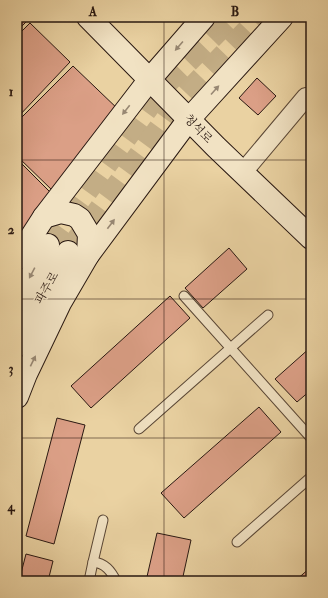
<svg xmlns="http://www.w3.org/2000/svg" width="328" height="598" font-family="'IM FELL Double Pica','Noto Serif KR',serif">
  <style>
    .building { fill: #db9f86; stroke: #291811 }
    .lines { fill: none; stroke-linecap: round; stroke-linejoin: round }
    .secondary-tunnel { stroke: #c3ad85; stroke-width: 22; stroke-dasharray: 22 11; stroke-linecap: butt }
    .lane-casing { stroke: #594635; stroke-width: 11 }
    .street-casing { stroke: #594635; stroke-width: 20 }
    .secondary-casing { stroke: #291811; stroke-width: 24 }
    .lane { stroke: #f1e2c3; stroke-width: 9 }
    .street { stroke: #f1e2c3; stroke-width: 18 }
    .secondary { stroke: #f1e2c3; stroke-width: 22 }
    .oneway { fill: #978773 }
    .grid { fill: none; stroke: #291811; stroke-width: 1; stroke-opacity: 0.55 }
    .labels { text-anchor: middle; dominant-baseline: central; stroke-width: 3; stroke-linejoin: round; paint-order: stroke }
    .street-label { font-size: 12px; fill: #291811; stroke: #f1e2c3 }
    .neatline { fill: none; stroke: #291811; stroke-width: 1.5 }
    .grid-label { font-size: 13px; text-anchor: middle; font-weight: bold; fill: #291811 }
  </style>
  <rect width="100%" height="100%" fill="#ead2a2"/>
  <filter id="stains"><feTurbulence type="fractalNoise" baseFrequency=".005" numOctaves="4"/><feColorMatrix values="0 0 0 0 .2 0 0 0 0 .09 0 0 0 0 .02 0 0 0 .5 -.17"/></filter>
  <radialGradient id="worn" r=".72"><stop offset=".6" stop-color="#630" stop-opacity="0"/><stop offset="1" stop-color="#630" stop-opacity=".3"/></radialGradient>
  <g class="building">
    <path d="M17,17h8l3,3 -11,11z"/>
    <path d="M30,23l40,39 -53,56v-82z"/>
    <path d="M73,66l48,46 -67,80 -37,-36v-34z"/>
    <path d="M257,78l19,18 -18,19 -19,-17z"/>
    <path d="M17,159l38,38 -38,45z"/>
    <path d="M229,248l18,21 -44,39 -18,-20z"/>
    <path d="M170,296l20,22 -99,90 -20,-22z"/>
    <path d="M311,347v43l-14,12 -22,-23z"/>
    <path d="M259,407l22,25 -97,86 -23,-25z"/>
    <path d="M57,418l28,7 -31,119 -28,-8z"/>
    <path d="M157,533l34,7 -9,41h-36z"/>
    <path d="M26,554l27,7 -5,20h-29z"/>
    <path d="M311,567v14h-16z"/>
  </g>
  <g class="lines">
    <g class="secondary-tunnel">
      <path d="M48,245l115,-158 69,-70"/>
      <path d="M68,252l112,-152 80,-83"/>
    </g>
    <g class="lane-casing">
      <g id="lane">
        <path d="M184,296l127,142"/>
        <path d="M139,429l129,-114"/>
        <path d="M237,542l74,-65"/>
        <path d="M93,562l10,-42"/>
        <path d="M89,581l4,-19c12,1 18,9 23,19"/>
      </g>
    </g>
    <g class="street-casing">
      <path id="street" d="M243,172l63,-75"/>
    </g>
    <g class="secondary-casing">
      <g id="secondary">
        <path d="M88,17l128,130 95,91"/>
        <path d="M44,217l17,-5 13,3 6,4 9,15 -1,21"/>
        <path d="M17,259l27,-42 106,-138 54,-62"/>
        <path d="M17,301l31,-56"/>
        <path d="M17,346l17,-35 34,-59"/>
        <path d="M17,397l9,-23 34,-71 28,-48 101,-136 93,-102"/>
      </g>
    </g>
    <use href="#lane" class="lane"/>
    <use href="#street" class="street"/>
    <use href="#secondary" class="secondary"/>
  </g>
  <defs><path id="oneway-solid" d="M-6-.8H1V-3.2L6.5 0L1 3.2V.8H-6Z"/></defs>
  <g class="oneway">
    <use href="#oneway-solid" transform="translate(179 46) rotate(131)"/>
    <use href="#oneway-solid" transform="translate(215 90) rotate(-48)"/>
    <use href="#oneway-solid" transform="translate(126 110) rotate(128)"/>
    <use href="#oneway-solid" transform="translate(111 224) rotate(-53)"/>
    <use href="#oneway-solid" transform="translate(32 273) rotate(118)"/>
    <use href="#oneway-solid" transform="translate(33 361) rotate(-64)"/>
  </g>
  <path class="grid" d="M164,17v564M17,160h294M17,299h294M17,438h294"/>
  <g class="labels">
    <g class="street-label">
      <text transform="translate(198 129) rotate(46)">청석로</text>
      <text transform="translate(47 288) rotate(-60)">파주로</text>
    </g>
  </g>
  <rect width="328" height="598" fill="none" stroke="#ead2a2" stroke-width="44"/>
  <rect x="22" y="22" width="284" height="554" class="neatline"/>
  <g class="grid-label">
    <text x="93" y="16">A</text>
    <text x="235" y="16">B</text>
    <text x="11" y="96">1</text>
    <text x="11" y="234">2</text>
    <text x="11" y="373">3</text>
    <text x="11" y="511">4</text>
  </g>
  <rect width="100%" height="100%" filter="url(#stains)"/>
  <rect width="100%" height="100%" fill="url(#worn)"/>
</svg>
